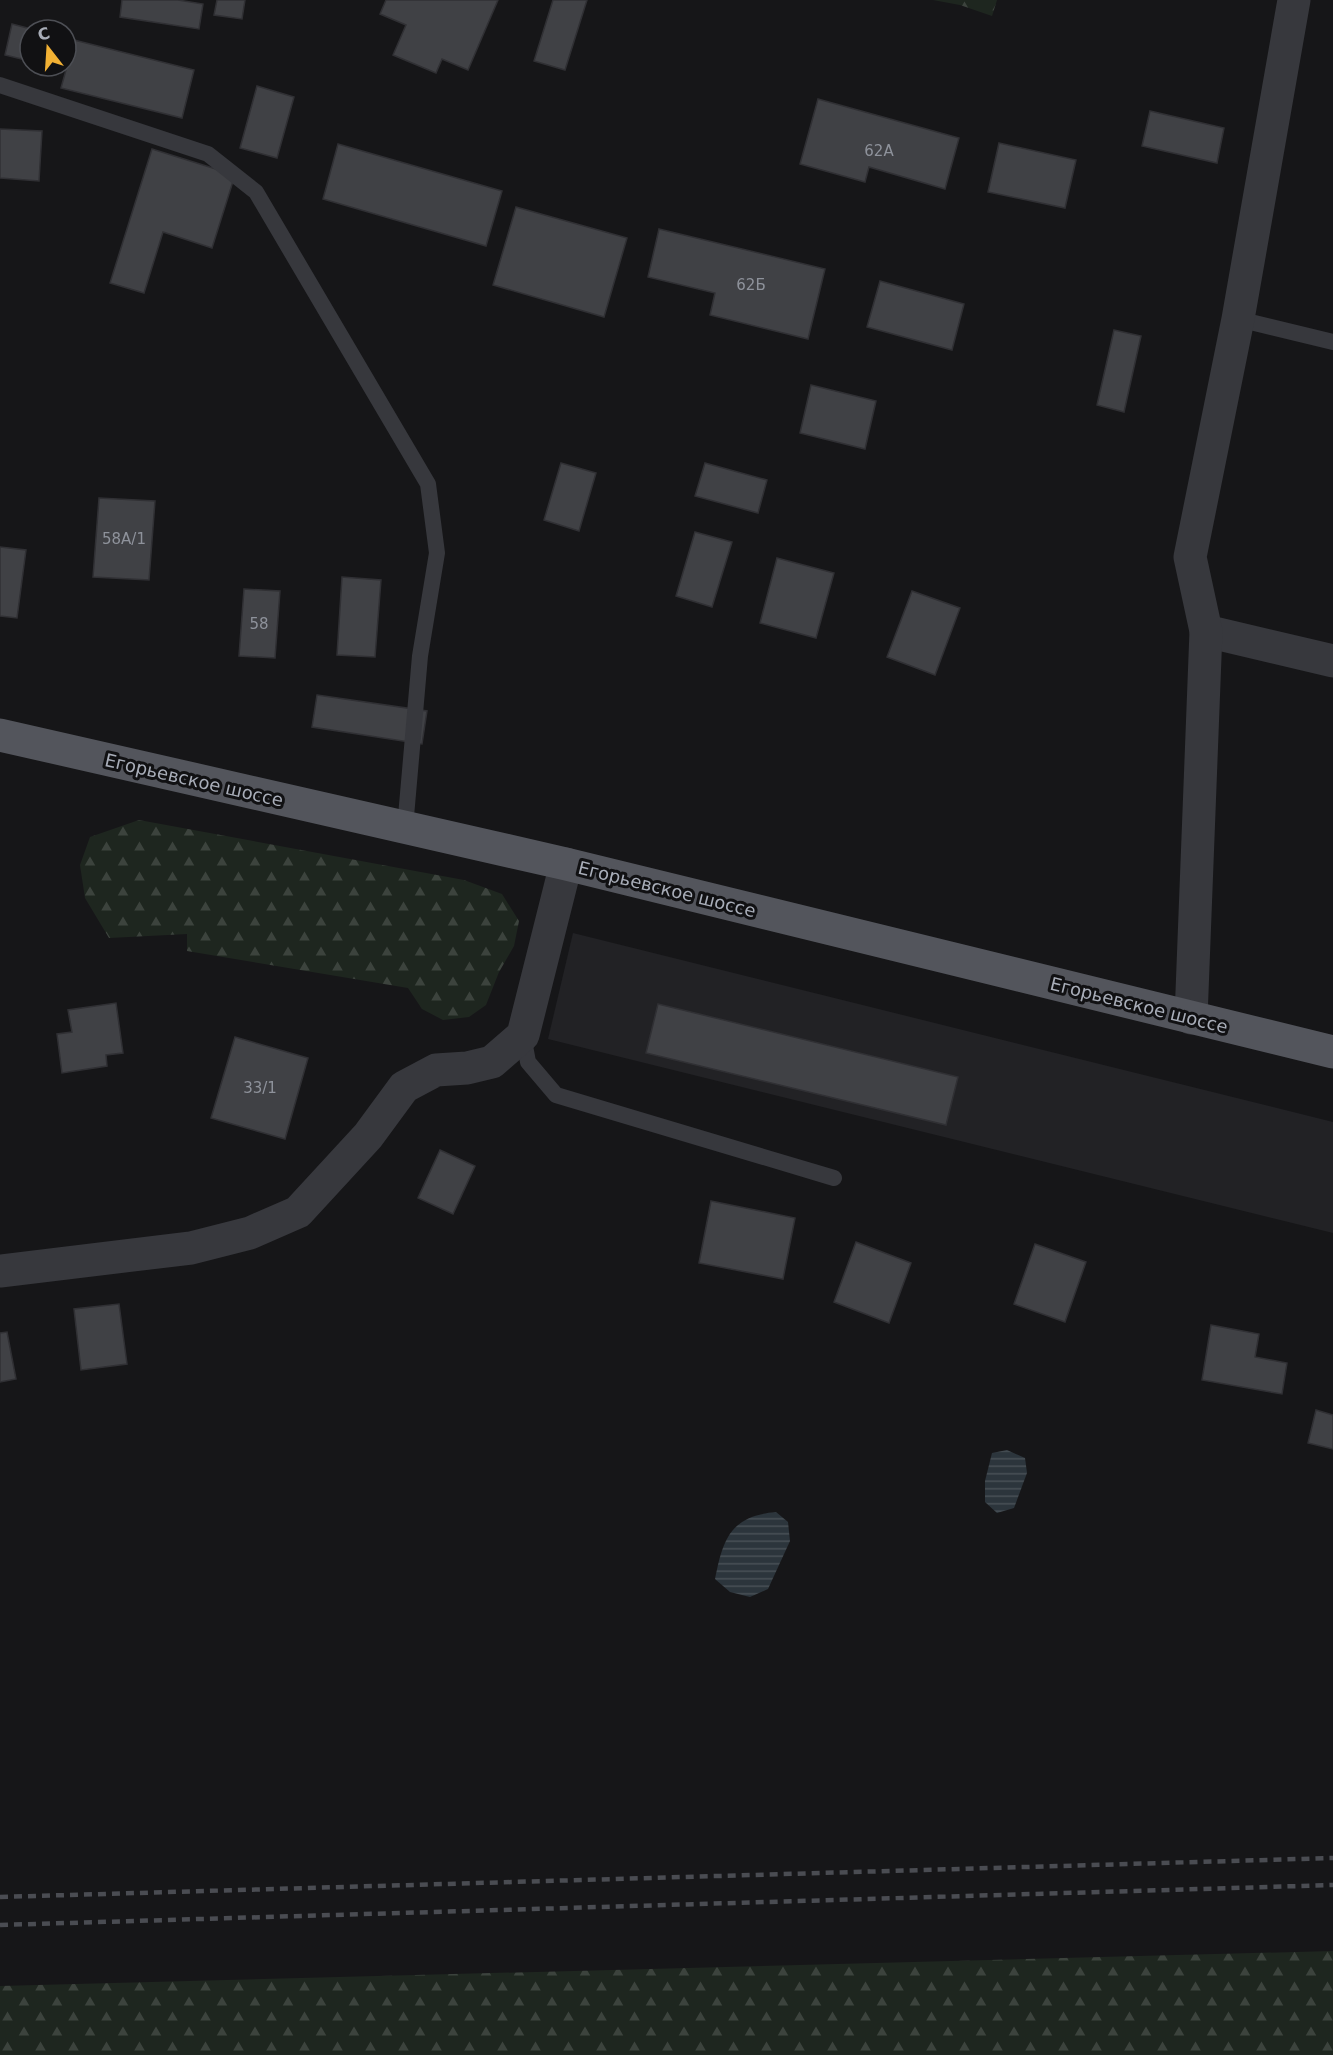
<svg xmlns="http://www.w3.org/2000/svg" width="1333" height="2055" font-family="'DejaVu Sans',sans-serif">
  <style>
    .built { fill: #222225 }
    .forest { fill: url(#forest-firs) }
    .water { fill: url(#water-rules) }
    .building { fill: #404145; stroke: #303034; stroke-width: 1.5 }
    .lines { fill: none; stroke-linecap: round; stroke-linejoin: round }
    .lane { stroke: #37383d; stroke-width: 16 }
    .street { stroke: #37383d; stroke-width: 33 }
    .primary { stroke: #53555c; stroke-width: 33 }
    .rail { stroke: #4a4c52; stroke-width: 4.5; stroke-dasharray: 8 6; stroke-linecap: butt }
    .labels { text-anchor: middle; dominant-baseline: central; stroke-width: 6; stroke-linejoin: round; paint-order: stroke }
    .number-label { font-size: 15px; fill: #8e929b }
    .street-label { font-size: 18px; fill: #a8adb8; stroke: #111113 }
  </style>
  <defs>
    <pattern id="forest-firs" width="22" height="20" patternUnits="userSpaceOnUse" patternTransform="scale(1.5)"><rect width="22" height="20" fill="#1e261f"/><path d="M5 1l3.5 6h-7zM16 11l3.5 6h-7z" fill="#3c433d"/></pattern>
    <pattern id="water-rules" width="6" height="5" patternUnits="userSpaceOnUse" patternTransform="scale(1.5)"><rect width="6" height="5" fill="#2c353c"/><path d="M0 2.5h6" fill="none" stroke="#485056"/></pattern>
  </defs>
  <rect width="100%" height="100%" fill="#161618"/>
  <path class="built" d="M573,933l760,189v111l-785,-194z"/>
  <g class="forest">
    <path d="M933,0h64l-5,16 -32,-11z"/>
    <path d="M139,820l325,60 38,14 17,27 -5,25 -15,26 -13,33 -17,12 -26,3 -21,-11 -14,-21 -221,-37v-17l-78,4 -24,-40 -5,-33 10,-28z"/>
    <path d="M1333,1951v104h-1333v-69z"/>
  </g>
  <g class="water">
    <path d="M1007,1450l18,8 2,15 -13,35 -17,5 -12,-11v-21l7,-28z"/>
    <path d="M776,1512l12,10 2,19 -22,48 -18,8 -20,-5 -15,-13c8,-41 16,-63 61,-67z"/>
  </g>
  <g class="building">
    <path d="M122,0h56l25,4 -4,25 -79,-12z"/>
    <path d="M217,0h28l-3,19 -28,-4z"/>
    <path d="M386,0h112l-30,70 -26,-11 -6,14 -43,-18 13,-30 -26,-11z"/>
    <path d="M553,0h34l-22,70 -31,-9z"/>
    <path d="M12,24l23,6h-5v31l-25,-6z"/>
    <path d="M66,38l128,32 -12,48 -121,-30 5,-18 -17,-4h17z"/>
    <path d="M257,86l37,11 -17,61 -37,-10z"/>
    <path d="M818,99l141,39 -14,51 -76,-22 -4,15 -65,-18z"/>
    <path d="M1150,111l74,17 -7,35 -75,-17z"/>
    <path d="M0,129l42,2 -3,50 -39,-3z"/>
    <path d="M999,143l77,17 -11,48 -77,-16z"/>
    <path d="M338,144l164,47 -16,55 -163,-47z"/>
    <path d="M152,149l83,26 -23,73 -49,-16 -19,61 -34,-10z"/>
    <path d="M516,207l111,31 -23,79 -111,-32z"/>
    <path d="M659,229l166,40 -17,70 -98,-24 5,-22 -67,-16z"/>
    <path d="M880,281l84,23 -12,46 -85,-23z"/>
    <path d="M1114,330l27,6 -17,76 -27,-7z"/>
    <path d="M811,385l65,16 -11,48 -65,-16z"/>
    <path d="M561,463l35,10 -17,58 -35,-11z"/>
    <path d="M705,463l62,17 -9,33 -63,-17z"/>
    <path d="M99,498l56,3 -6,79 -56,-3z"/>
    <path d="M695,532l37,10 -20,65 -36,-11z"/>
    <path d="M0,547l26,3 -9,68 -17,-2z"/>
    <path d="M777,558l57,15 -18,65 -56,-15z"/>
    <path d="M342,577l39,3 -6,77 -38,-2z"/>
    <path d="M244,589l36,2 -5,67 -36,-2z"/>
    <path d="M912,591l48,17 -25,67 -48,-18z"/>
    <path d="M317,695l110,16 -5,33 -110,-17z"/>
    <path d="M116,1003l7,50 -17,2 1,11 -45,7 -5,-39 15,-2 -4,-22z"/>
    <path d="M658,1004l300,73 -12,48 -300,-72z"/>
    <path d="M235,1037l73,21 -23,81 -74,-21z"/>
    <path d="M440,1150l35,16 -22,48 -35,-16z"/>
    <path d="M711,1201l84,17 -12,61 -84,-16z"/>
    <path d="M856,1242l55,21 -22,60 -55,-21z"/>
    <path d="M1035,1244l51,18 -21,60 -51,-18z"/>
    <path d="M119,1304l8,60 -46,6 -7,-61z"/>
    <path d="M1211,1325l48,9 -4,23 32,6 -5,31 -80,-14z"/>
    <path d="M7,1332l9,47 -16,3v-49z"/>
    <path d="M1316,1410l17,5v34l-25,-6z"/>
  </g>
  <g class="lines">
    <g class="lane">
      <path d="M0,85l208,69 48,38 172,292 9,69 -17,103 -15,172"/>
      <path d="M1238,319l95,23"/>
      <path d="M523,1035l5,27 28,33 278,83"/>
    </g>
    <g class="street">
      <path d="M1206,631l127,30"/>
      <path d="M1191,1018l15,-387 -16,-74 48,-238 56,-319"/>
      <path d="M0,1271l191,-23 59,-15 48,-21 70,-76 36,-49 32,-17 31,-2 25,-6 31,-27 43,-171"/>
    </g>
    <path class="primary" d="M0,735l566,129 767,188"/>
    <g class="rail">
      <path d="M0,1897l1333,-39"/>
      <path d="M0,1925l1333,-40"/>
    </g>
  </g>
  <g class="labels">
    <g class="number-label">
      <text x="879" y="151">62А</text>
      <text x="751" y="285">62Б</text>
      <text x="124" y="539">58А/1</text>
      <text x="259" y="624">58</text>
      <text x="260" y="1088">33/1</text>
    </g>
    <g class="street-label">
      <text transform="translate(194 780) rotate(13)">Егорьевское шоссе</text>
      <text transform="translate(667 889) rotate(14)">Егорьевское шоссе</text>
      <text transform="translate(1139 1005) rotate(14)">Егорьевское шоссе</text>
    </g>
  </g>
  <g transform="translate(48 48) rotate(343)"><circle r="28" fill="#111113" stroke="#4d4f55" stroke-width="1.5"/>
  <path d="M0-4.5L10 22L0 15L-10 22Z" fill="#f2b134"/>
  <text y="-9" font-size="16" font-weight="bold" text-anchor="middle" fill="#a8adb8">С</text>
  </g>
</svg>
